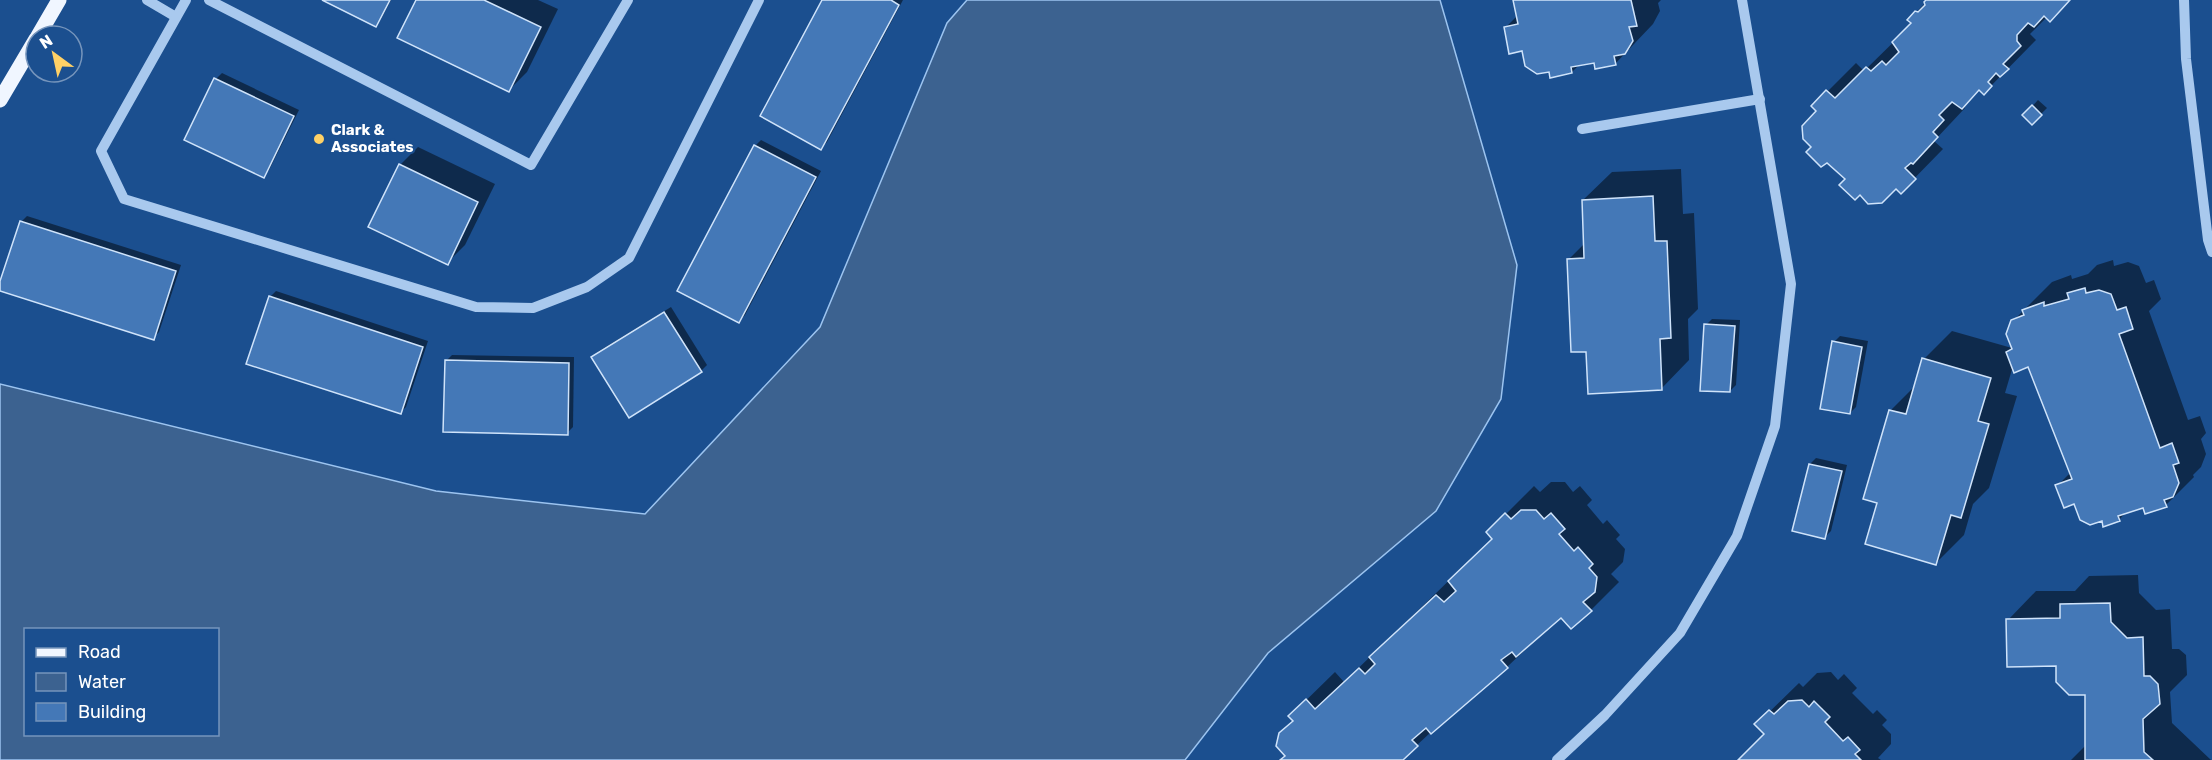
<svg xmlns="http://www.w3.org/2000/svg" width="2212" height="760" font-family="Rubik,sans-serif">
  <style>
    .water { fill: #3c6290; stroke: #9cc4f0; stroke-width: 1.5; fill-rule: evenodd }
    .shadow { fill: #0007 }
    .building { fill: #4478b7; stroke: #cfe3fa; stroke-width: 1.5 }
    .lines { fill: none; stroke-linecap: round; stroke-linejoin: round }
    .minor { stroke: #a9c9ee; stroke-width: 10 }
    .major { stroke: #f0f6ff; stroke-width: 15 }
    .poi-dot { fill: #ffd166; stroke: #1b4f8f; stroke-width: 2 }
    .labels { text-anchor: middle; dominant-baseline: central; stroke-width: 4.5; stroke-linejoin: round; paint-order: stroke }
    .poi-label { font-size: 15px; font-weight: bold; fill: #fff; stroke: #1b4f8f; text-anchor: start }
  </style>
  <rect width="100%" height="100%" fill="#1b4f8f"/>
  <path class="water" d="M967,0h473l77,265 -16,134 -65,112 -168,142 -83,107h-1185v-376l436,107 209,23 175,-187 127,-304zM26,630h192v104h-192z"/>
  <g class="shadow">
    <path d="M325,0h66l-10,19 -6,6z"/>
    <path d="M417,0h121l20,9 -31,63 -18,18z"/>
    <path d="M824,0h79l-76,142 -6,6z"/>
    <path d="M1515,0h146l-3,3 2,8 -7,13 -38,40 -20,-3 -15,3 -8,8 -22,-2 -27,-20 -18,-22 13,-13z"/>
    <path d="M1928,0h142l-23,17 -17,17 6,6 -52,53 -4,-5 -17,18 2,2 -31,33 9,8 -42,43 -5,-5 -49,-8 -34,-32 5,-36 -5,-5 43,-43 8,8 49,-48 -4,-3z"/>
    <path d="M222,73l77,37 -30,60 -6,6 -77,-36 30,-61z"/>
    <path d="M2038,100l9,8 -15,15 -8,-8z"/>
    <path d="M761,140l60,31 -76,144 -6,6 16,-175z"/>
    <path d="M418,147l77,37 -30,61 -18,18 -47,-98z"/>
    <path d="M1681,169l2,45 11,-1 4,96 -10,10 1,41 -28,29 -73,-39 -19,-91 16,-16 -2,-43 29,-28z"/>
    <path d="M27,216l154,49 -22,67 -6,6 -153,-48 21,-68z"/>
    <path d="M2113,260l1,6 14,-4 11,4 7,17 8,-3 7,19 -12,12 39,109 12,-4 6,17 -5,6 5,15 -5,13 -8,8 1,2 -28,28 -22,1 -17,5 -8,9 -16,-1 -28,-17 -18,-16 14,-14 -43,-107 -15,1 -8,27 12,3 -28,92 -16,16 -9,31 -28,28 -57,-61 12,-92 25,-25 8,-26 28,-28 60,17 1,-27 39,-39 19,-7 1,4 16,-5 9,-9z"/>
    <path d="M276,291l152,50 -22,66 -6,6 -130,-116z"/>
    <path d="M671,307l36,58 -6,6 -71,44 -37,-58 6,-6z"/>
    <path d="M1712,319l28,1 -4,65 -6,6 -24,-66z"/>
    <path d="M1840,336l28,5 -12,66 -6,6 -16,-71z"/>
    <path d="M452,355l122,2 -1,70 -6,6 -121,-72z"/>
    <path d="M1816,458l31,7 -16,66 -6,6 -15,-73z"/>
    <path d="M1551,482h14l8,10 7,-6 12,14 -5,5 16,19 4,-4 13,15 -4,4 9,10 -2,13 -12,12 8,8 -28,28 -30,6 -54,51 -77,66 -27,25 1,2h-122l5,-5 8,-35 -5,-4 45,-44 9,10 149,-144 -5,-6 46,-46 6,6z"/>
    <path d="M2138,575l1,18 17,17 14,-1 2,40h7l7,6 1,20 -17,17 2,31 39,37h-140l15,-15v-51l-28,-29 -50,-45 28,-29h39l14,-15z"/>
    <path d="M1831,672l7,8 6,-6 13,14 -5,5 21,21 4,-4 10,10 -5,5 9,9v10l-13,14 3,2h-141l26,-26 -9,-10 42,-41 4,4 14,-14z"/>
  </g>
  <g class="building">
    <path d="M322,0h68l-14,27z"/>
    <path d="M416,0h68l57,27 -32,65 -112,-54z"/>
    <path d="M822,0h69l8,5 -78,145 -61,-34z"/>
    <path d="M1513,0h118l6,26 -8,1 4,14 -8,13 -11,2 2,9 -21,4 -1,-6 -23,4 1,6 -22,5 -1,-6 -12,2 -12,-8 -3,-15 -13,3 -5,-27 14,-3z"/>
    <path d="M1926,0h144l-20,22 -6,-6 -10,11 -6,-4 -11,12v6l4,5 -18,18 6,5 -9,8 -4,-4 -8,9 4,4 -8,9 -5,-5 -17,19 -10,-7 -13,13 5,5 -11,12 5,5 -25,27 -2,-1 -6,5 11,11 -15,15 -5,-5 -14,14 -14,1 -8,-9 -5,5 -16,-15 6,-6 -18,-16 -6,4 -15,-15 5,-5 -8,-8 -1,-13 14,-15 -5,-5 15,-16 9,8 31,-31 5,4 11,-10 4,4 13,-13 -7,-10 19,-19 -4,-3 8,-9 3,1 7,-7 -1,-3z"/>
    <path d="M214,78l80,38 -30,62 -80,-38z"/>
    <path d="M2032,105l10,10 -10,10 -10,-10z"/>
    <path d="M754,145l62,32 -77,146 -62,-32z"/>
    <path d="M399,164l79,38 -30,63 -80,-38z"/>
    <path d="M1653,196l2,45h12l4,97 -11,1 2,51 -74,4 -2,-42h-15l-4,-93 17,-1 -2,-58z"/>
    <path d="M20,221l156,50 -22,69 -154,-49v-10z"/>
    <path d="M2085,288l1,5 13,-3 12,4 6,16 9,-3 7,22 -14,5 41,114 12,-5 7,20 -6,2 6,18 -6,14 -9,3 3,7 -22,7 -2,-6 -25,8 2,5 -17,6 -1,-6 -12,4 -10,-5 -6,-16 -10,4 -9,-23 17,-6 -44,-112 -14,6 -8,-21 6,-3 -6,-15 5,-14 13,-5 -2,-5 22,-8v4l25,-7 -2,-6z"/>
    <path d="M269,296l154,51 -22,67 -155,-50z"/>
    <path d="M664,312l38,60 -73,46 -38,-61z"/>
    <path d="M1704,324l31,2 -5,66 -30,-1z"/>
    <path d="M1832,341l30,6 -12,67 -30,-5z"/>
    <path d="M1922,358l69,20 -13,43 11,3 -28,94 -10,-3 -15,50 -71,-21 12,-41 -14,-4 26,-89 17,4z"/>
    <path d="M445,360l124,3 -1,72 -125,-3z"/>
    <path d="M1809,464l33,7 -17,68 -33,-8z"/>
    <path d="M1521,510h15l8,9 7,-6 14,16 -6,5 15,17 4,-4 15,17 -4,4 8,9 -2,15 -12,10 9,9 -21,18 -10,-11 -45,39 -4,-5 -11,8 7,8 -77,66 -5,-6 -14,12 6,6 -15,14h-123l5,-4 -9,-10 3,-13 14,-12 -5,-5 18,-17 9,10 44,-41 6,6 10,-10 -6,-7 67,-62 8,7 12,-11 -8,-10 44,-42 -6,-7 19,-19 6,6z"/>
    <path d="M2110,603l1,19 16,16 16,-1 1,39h6l8,8 2,20 -17,15 1,33 9,8h-68v-65h-16l-13,-13v-16l-49,1 -1,-48 54,-1v-14z"/>
    <path d="M1802,700l7,7 5,-6 16,16 -5,5 18,19 5,-4 12,13 -5,4 6,6h-123l26,-26 -10,-10 15,-14 5,4 14,-13z"/>
  </g>
  <g class="lines">
    <g class="minor">
      <path d="M147,0l29,17"/>
      <path d="M186,0l-85,151 23,48 352,108 57,1 54,-21 42,-29 130,-258"/>
      <path d="M209,0l322,165 97,-165"/>
      <path d="M2184,0l2,59 22,181 4,12"/>
      <path d="M1582,129l178,-30"/>
      <path d="M1557,760l48,-45 75,-82 57,-97 38,-110 16,-142 -49,-284"/>
    </g>
    <g class="major">
      <path d="M38,36l21,-36"/>
      <path d="M0,100l36,-61"/>
    </g>
  </g>
  <circle class="poi-dot" cx="319" cy="139" r="6"/>
  <g class="labels">
    <g class="poi-label">
      <text x="331" y="130">Clark &amp;<tspan x="331" dy="17">Associates</tspan></text>
    </g>
  </g>
  <rect x="24" y="628" width="195" height="108" fill="#1b4f8f" stroke="#7695bc" stroke-width="1.5"/>
  <rect x="36" y="648" width="30" height="9" fill="#f0f6ff" stroke="#7695bc" stroke-width="1.5"/>
  <text x="78" y="658" font-size="18" fill="#ffffff">Road</text>
  <rect x="36" y="673" width="30" height="18" fill="#3c6290" stroke="#7695bc" stroke-width="1.5"/>
  <text x="78" y="688" font-size="18" fill="#ffffff">Water</text>
  <rect x="36" y="703" width="30" height="18" fill="#4478b7" stroke="#7695bc" stroke-width="1.5"/>
  <text x="78" y="718" font-size="18" fill="#ffffff">Building</text>
  <g transform="translate(54 54) rotate(327)"><circle r="28" fill="#1b4f8f" stroke="#7695bc" stroke-width="1.5"/>
  <path d="M0-4.5L10 22L0 15L-10 22Z" fill="#ffd166"/>
  <text y="-9" font-size="16" font-weight="bold" text-anchor="middle" fill="#ffffff">N</text>
  </g>
</svg>
